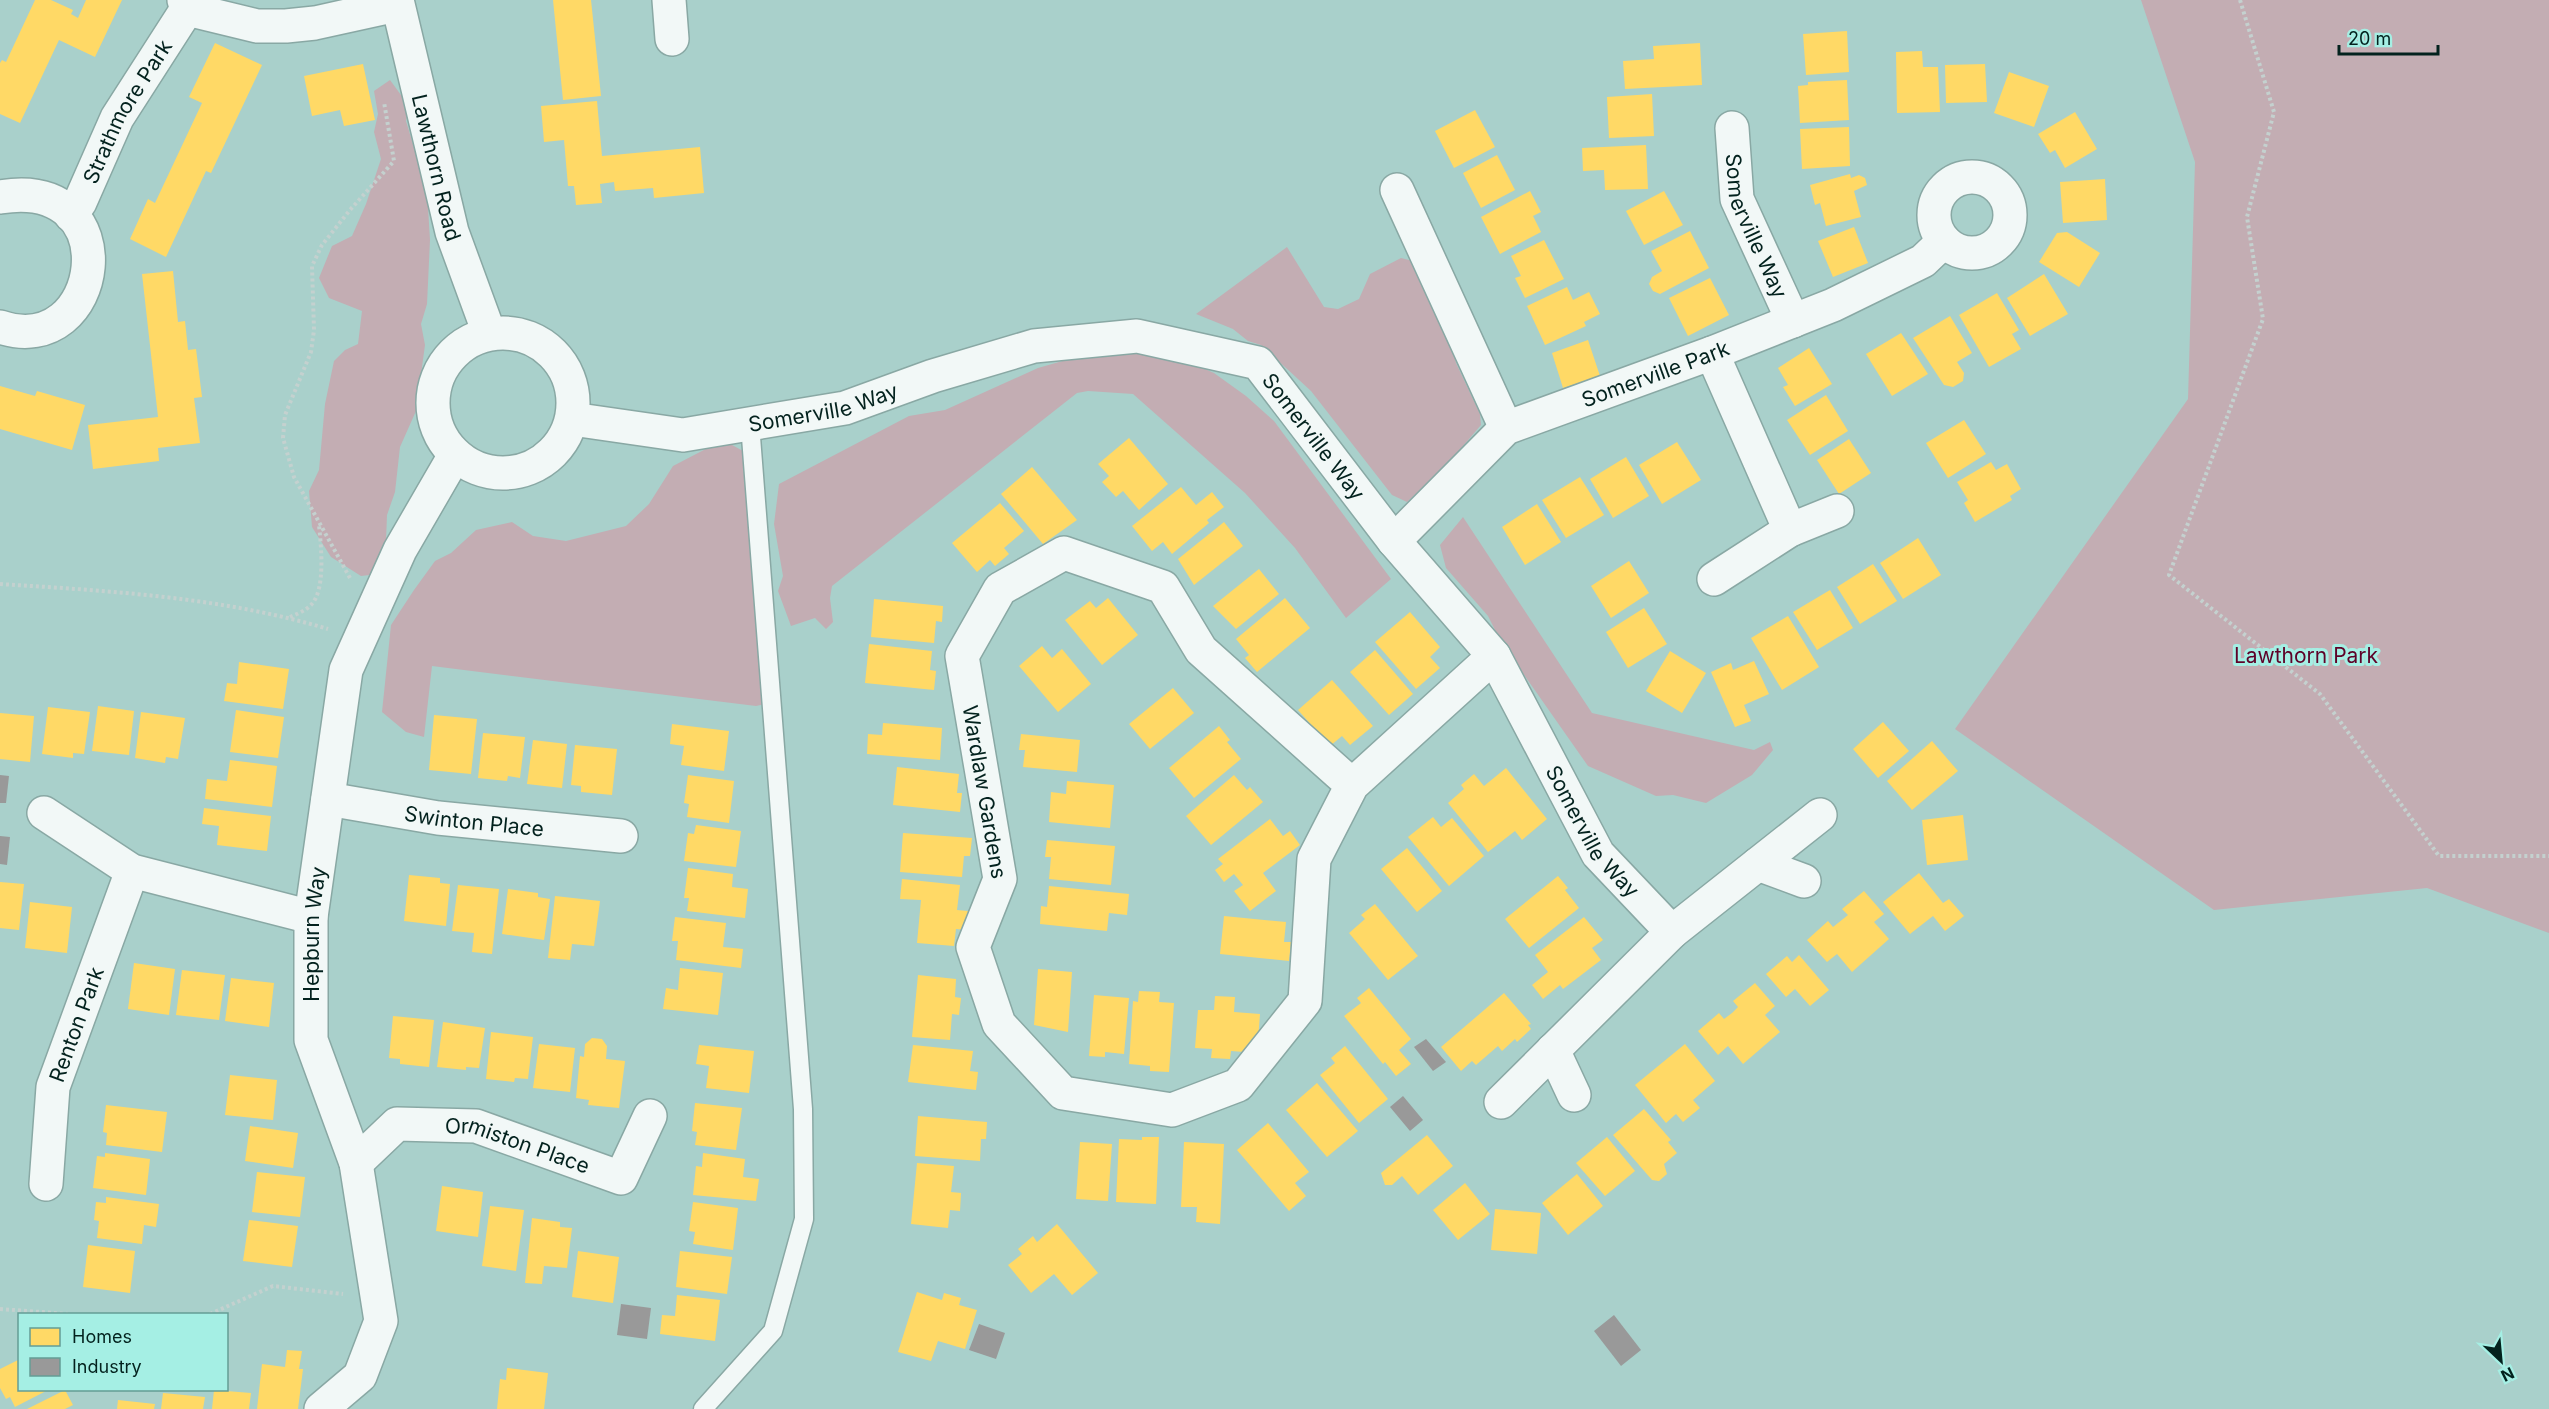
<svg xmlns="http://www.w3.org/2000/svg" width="2549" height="1409" font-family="Inter,sans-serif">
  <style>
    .green { fill: #c3adb3 }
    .homes { fill: #ffd966 }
    .industry { fill: #999 }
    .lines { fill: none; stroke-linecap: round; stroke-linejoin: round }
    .lane-casing { stroke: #89a8a4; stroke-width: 21 }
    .street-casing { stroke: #89a8a4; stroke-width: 36 }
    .path { stroke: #c4d1cf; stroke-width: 4; stroke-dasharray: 3 3; stroke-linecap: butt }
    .lane { stroke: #f2f8f7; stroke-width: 18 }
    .street { stroke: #f2f8f7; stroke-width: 33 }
    .labels { text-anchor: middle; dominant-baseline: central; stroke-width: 6; stroke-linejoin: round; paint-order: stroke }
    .street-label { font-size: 21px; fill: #03221e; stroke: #a5efe4 }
    .park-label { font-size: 21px; fill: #5e0228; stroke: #a5efe4 }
  </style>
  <rect width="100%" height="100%" fill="#a9d0cb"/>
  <g class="green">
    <path d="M2141,0h408v933l-122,-45 -213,22 -259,-181 233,-330 7,-237z"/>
    <path d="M390,80l19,26 -3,15 21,70 3,49 -3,64 -6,20 4,21 -9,66 -16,36 -5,45 -8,23 -2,52 -7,7 -17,2 -30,-19 -19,-30 -3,-36 10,-21 6,-66 9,-43 11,-11 13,-6 4,-33 -33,-13 -10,-20 13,-32 20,-10 14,-32 15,-45 -7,-27 4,-18 -4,-23z"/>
    <path d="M1287,247l37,60 14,2 21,-10 11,-25 31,-16 20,5 31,80 4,20 24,51 1,11 -35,41 -39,36 -15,-7 -81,-104 -50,-46 -13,-4 -15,-12 -37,-15z"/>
    <path d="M1125,350l57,9 32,14 32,23 28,25 117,158 -45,39 -51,-70 -50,-55 -112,-99 -45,-3 -11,2 -245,193 -2,12 3,24 -7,7 -11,-11 -24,8 -13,-35 5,-15 -9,-52 5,-40 130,-68 36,-6 93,-42 42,-12z"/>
    <path d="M723,440l20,11 22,253 -9,2 -324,-40 -8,71 -18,-5 -24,-20 9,-87 23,-35 21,-29 16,-8 25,-23 36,-8 21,14 33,5 60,-15 23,-22 24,-38z"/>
    <path d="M1463,517l129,196 162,37 16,-8 3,8 -21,25 -46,28 -33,-8 -17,1 -68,-30 -87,-124 -13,-26 -42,-48 -6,-23z"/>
  </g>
  <g class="homes">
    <path d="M35,0h16l22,10 -2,4 7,4 8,-18h36l-27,57 -36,-17 -39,83 -20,-9v-51l2,-3 4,2z"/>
    <path d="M553,0h38l10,96 -38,4z"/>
    <path d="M1847,31l2,41 -43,3 -3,-41z"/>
    <path d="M215,43l47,22 -51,108 -5,-2 -40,86 -36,-18 18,-40 7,4 47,-100 -13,-6z"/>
    <path d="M1700,43l2,42 -77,4 -2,-28 31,-2 -1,-13z"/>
    <path d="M1922,51l1,16h15l2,45 -43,1 -1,-61z"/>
    <path d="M363,64l12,56 -31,6 -4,-16 -28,6 -8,-40z"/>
    <path d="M1985,64l2,38 -41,1 -1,-38z"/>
    <path d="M2009,72l40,14 -15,41 -40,-14z"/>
    <path d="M1847,80l2,40 -49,3 -2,-37 10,-1v-3z"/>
    <path d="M1652,94l2,42 -45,2 -2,-41z"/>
    <path d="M597,101l5,55 98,-9 4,46 -50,5 -1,-10 -38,3 -1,-9 -14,2 2,19 -26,2 -2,-19h-6l-4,-46 -20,2 -3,-36z"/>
    <path d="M1475,110l20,37 -41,21 -19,-37z"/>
    <path d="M2075,112l22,37 -32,19 -10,-18 -5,3 -12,-19z"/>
    <path d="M1849,127l1,39 -48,3 -2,-40z"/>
    <path d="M1646,145l2,44 -43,1 -1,-20 -21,1 -1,-23z"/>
    <path d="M1497,155l18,35 -34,18 -18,-35z"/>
    <path d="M1850,174l1,4 8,-3 6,3 2,7 -13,6 7,26 -35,9 -6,-23 -5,2 -5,-20z"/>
    <path d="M2105,179l2,41 -44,3 -3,-41z"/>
    <path d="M1530,191l11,21 -8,4 8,16 -41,22 -19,-37z"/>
    <path d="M1664,191l19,34 -39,20 -18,-34z"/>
    <path d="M1854,227l14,36 -35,14 -15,-36z"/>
    <path d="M1690,231l19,37 -49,26 -7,-3 -4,-7 3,-7 10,-6 -11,-20z"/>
    <path d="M2067,232l33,21 -21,34 -40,-25 18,-29z"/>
    <path d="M1544,240l20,39 -39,19 -10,-20 6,-2 -10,-20z"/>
    <path d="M173,271l5,51 7,-1 3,29 8,-1 6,48 -8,1 6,45 -42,5 1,13 -66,8 -5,-44 70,-8 -16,-143z"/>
    <path d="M2044,274l24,40 -38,22 -23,-38z"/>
    <path d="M1710,278l19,37 -41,21 -19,-38z"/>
    <path d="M1567,287l6,13 16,-8 11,22 -16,8 2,4 -41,19 -18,-39z"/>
    <path d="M1997,293l22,37 -7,4 9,15 -32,18 -30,-52z"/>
    <path d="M1950,316l22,37 -15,9 7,11 -1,8 -10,6 -9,-2 -31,-47z"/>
    <path d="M1901,333l27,41 -36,22 -26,-42z"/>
    <path d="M1588,340l12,36 -37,12 -11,-35z"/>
    <path d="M1809,348l23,36 -37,22 -12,-19 5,-2 -10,-17z"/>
    <path d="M0,386l35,10 2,-5 48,14 -13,45 -72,-21z"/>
    <path d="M1826,395l22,36 -38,24 -23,-35z"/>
    <path d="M1964,420l22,34 -38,24 -22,-35z"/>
    <path d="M1129,438l39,46 -29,26 -16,-19 -7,6 -14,-15 7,-6 -11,-12z"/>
    <path d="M1849,439l22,34 -32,21 -22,-34z"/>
    <path d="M1677,442l24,38 -39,24 -23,-39z"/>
    <path d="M1626,457l23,39 -36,22 -23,-39z"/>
    <path d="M1991,462l5,8 11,-6 14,25 -11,7 2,4 -37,22 -11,-19 4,-3 -11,-18z"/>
    <path d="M1032,467l45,53 -34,24 -42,-50z"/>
    <path d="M1580,477l24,38 -38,23 -24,-38z"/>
    <path d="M1181,487l15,18 16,-13 12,15 -17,13 2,3 -37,31 -9,-12 -11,9 -20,-25z"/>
    <path d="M1000,503l24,28 -20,17 5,6 -14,12 -5,-6 -13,12 -25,-29z"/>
    <path d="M1537,504l24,38 -36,23 -23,-38z"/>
    <path d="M1224,522l19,24 -49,39 -16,-26z"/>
    <path d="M1918,538l23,37 -38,24 -23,-36z"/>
    <path d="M1629,561l20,32 -38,25 -20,-32z"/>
    <path d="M1873,564l24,37 -37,23 -23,-37z"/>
    <path d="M1259,569l20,25 -43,35 -23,-23z"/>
    <path d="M1830,590l23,38 -36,22 -24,-38z"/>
    <path d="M1108,598l30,37 -36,30 -37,-45 25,-19 6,7z"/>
    <path d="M1285,598l25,30 -53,44 -12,-14 4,-3 -13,-16z"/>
    <path d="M874,599l69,7 -1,16 -6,-1 -2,22 -63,-6z"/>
    <path d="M1644,608l23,36 -39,24 -22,-36z"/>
    <path d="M1410,612l30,35 -10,10 10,11 -24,21 -41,-47z"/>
    <path d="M1788,616l31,51 -37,23 -31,-52z"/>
    <path d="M869,644l63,7 -2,19 6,1 -2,19 -69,-7z"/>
    <path d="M1042,646l10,12 10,-9 29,35 -33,28 -39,-46z"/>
    <path d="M1375,650l38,44 -24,21 -39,-43z"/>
    <path d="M1670,651l36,22 -24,40 -36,-22z"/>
    <path d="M1754,661l15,33 -25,11 7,16 -16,6 -24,-55 20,-9 2,7z"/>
    <path d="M239,662l50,7 -6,40 -59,-8 3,-18 10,1z"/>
    <path d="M1332,680l41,46 -23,19 -8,-9 -12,10 -32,-36z"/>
    <path d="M1173,688l21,25 -44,36 -21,-25z"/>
    <path d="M98,706l36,5 -5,44 -37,-4z"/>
    <path d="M48,707l42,5 -6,42 -11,-1v5l-31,-4z"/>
    <path d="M236,710l48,7 -6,41 -48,-6z"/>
    <path d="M141,712l44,6 -7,41 -12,-2 -1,6 -30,-5z"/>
    <path d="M0,713l34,3 -4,46 -30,-3z"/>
    <path d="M434,715l43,4 -6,55 -42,-4z"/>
    <path d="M1883,722l26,29 -31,27 -25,-29z"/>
    <path d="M883,723l59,5 -2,32 -73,-6 1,-20 14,1z"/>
    <path d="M672,724l57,7 -5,40 -43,-6 3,-19 -14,-2z"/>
    <path d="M1219,726l11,14 -3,2 14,17 -47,39 -25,-30z"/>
    <path d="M483,733l42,4 -5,41 -12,-2 -1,5 -29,-3z"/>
    <path d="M1021,734l59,6 -3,32 -54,-5 2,-17h-6z"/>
    <path d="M533,740l34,4 -5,44 -35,-4z"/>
    <path d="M1932,741l26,30 -46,39 -25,-29z"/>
    <path d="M575,745l42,4 -5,46 -31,-3v-6l-10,-1z"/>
    <path d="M230,760l47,6 -5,41 -67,-8 2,-20 20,2z"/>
    <path d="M897,767l62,7 -2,19h5l-2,19 -67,-7z"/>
    <path d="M1506,768l41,51 -25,21 -7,-9 -27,21 -40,-49 16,-14 -3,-4 13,-11 10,12z"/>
    <path d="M688,775l46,6 -5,42 -42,-6 2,-13 -5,-1z"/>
    <path d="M1234,775l13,15 3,-3 13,15 -52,43 -25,-29z"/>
    <path d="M1067,781l47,4 -4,43 -61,-6 2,-30 15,2z"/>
    <path d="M204,808l67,8 -4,35 -50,-6 2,-19 -17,-2z"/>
    <path d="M1963,815l5,45 -41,5 -5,-45z"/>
    <path d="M1433,817l8,10 11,-9 32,38 -35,30 -41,-49z"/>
    <path d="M1270,819l13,17 7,-5 10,14 -37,28 13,18 -26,20 -16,-20 9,-6 -9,-11 -10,8 -9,-12 8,-6 -5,-5z"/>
    <path d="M696,825l45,6 -5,36 -52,-6 4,-28 6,1z"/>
    <path d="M903,833l69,5 -2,18h-6l-2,21 -62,-5z"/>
    <path d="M1047,840l68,6 -4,39 -62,-6 2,-22h-6z"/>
    <path d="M1407,848l35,43 -25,21 -36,-43z"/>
    <path d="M688,868l45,6 -1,13 16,2 -3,29 -58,-7 2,-13h-5z"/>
    <path d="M1919,873l24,30 6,-4 15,17 -19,15 -12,-15 -23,18 -27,-32z"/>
    <path d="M409,875l31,3v5l10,1 -4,42 -42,-5z"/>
    <path d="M1558,876l10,12 -3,2 14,18 -50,40 -24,-29z"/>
    <path d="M902,879l58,6 -3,25 11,1 -2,19 -10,-1 -2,17 -37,-3 4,-43 -21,-1z"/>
    <path d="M0,882l24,2 -5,46 -19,-2z"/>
    <path d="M458,885l41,4 -7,65 -20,-2 2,-19 -22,-2z"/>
    <path d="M1049,886l80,8 -2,21 -18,-2 -2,18 -67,-7 1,-18 6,1z"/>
    <path d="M508,889l30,4v4l12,2 -6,41 -42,-6z"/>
    <path d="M1864,891l20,23 -10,8 15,17 -37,33 -15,-18 -10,8 -20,-22 21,-19 5,6 15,-12 -6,-6z"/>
    <path d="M555,896l45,5 -6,45 -22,-2 -2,16 -22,-2z"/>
    <path d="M30,902l42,5 -5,46 -42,-5z"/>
    <path d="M1375,904l43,52 -30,24 -39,-47 16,-14 -4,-4z"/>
    <path d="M1224,916l62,6 -2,20h7l-2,19 -69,-7z"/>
    <path d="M675,917l51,6 -3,24 20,2 -2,19 -65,-8 2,-19h-6z"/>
    <path d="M1584,917l19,23 -11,8 9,12 -38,29 -3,-4 -17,14 -11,-14 16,-13 -13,-17z"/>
    <path d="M1799,955l30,35 -19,16 -15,-17 -9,8 -20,-23 21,-18 5,6z"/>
    <path d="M134,963l41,6 -6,46 -41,-6z"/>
    <path d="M680,968l43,5 -5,42 -55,-6 3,-21 12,2z"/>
    <path d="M1038,969l34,3 -4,60 -34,-7z"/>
    <path d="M182,970l43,5 -6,45 -43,-5z"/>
    <path d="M918,975l38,4 -1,18 6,1 -2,17 -7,-1 -2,26 -38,-3z"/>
    <path d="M231,978l43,5 -5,44 -44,-6z"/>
    <path d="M1755,983l20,23 -10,9 15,17 -37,32 -15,-18 -10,9 -20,-24 21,-18 5,6 8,-6 6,-6 -5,-6z"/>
    <path d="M1369,988l42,51 -12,11 12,14 -15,12 -11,-14 -2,2 -39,-48 17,-13 -4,-5z"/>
    <path d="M1139,991l21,1 -1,10 15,1 -5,69 -19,-1v-5l-21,-2 4,-63 5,1z"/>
    <path d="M1504,993l27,31 -3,1 3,4 -14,13 -2,-3 -13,12 -4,-5 -22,19 -4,-4 -11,10 -20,-24z"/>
    <path d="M1094,995l35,3 -5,56 -19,-2v5l-16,-1z"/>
    <path d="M1215,996l20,1 -1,15 26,2 -3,39 -26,-2 -1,8 -19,-1 1,-9 -17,-1 3,-38h16z"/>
    <path d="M393,1016l41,4 -5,47 -29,-3v-5l-11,-1z"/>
    <path d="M443,1022l42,6 -6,40 -13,-1v3l-29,-3z"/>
    <path d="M491,1032l42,5 -5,42 -13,-1 -1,4 -28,-3z"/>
    <path d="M592,1038l10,1 5,7 -1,13 19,2 -6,47 -31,-3 1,-5 -13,-2 4,-42 4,1 1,-13z"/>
    <path d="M539,1044l36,4 -5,44 -37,-4z"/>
    <path d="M1685,1044l30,37 -22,19 7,8 -17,14 -7,-8 -10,9 -31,-38z"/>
    <path d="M699,1045l55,6 -5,42 -43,-5 3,-22 -13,-2z"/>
    <path d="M913,1045l60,6 -3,20 8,1 -2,18 -68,-8z"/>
    <path d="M1345,1046l43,53 -29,24 -39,-48 15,-12 -4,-5z"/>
    <path d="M230,1075l47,5 -4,40 -48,-5z"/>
    <path d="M1317,1083l41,48 -31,26 -41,-47z"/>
    <path d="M695,1103l47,5 -6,42 -41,-5 2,-13 -5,-1z"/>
    <path d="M106,1105l61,7 -5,40 -56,-7 1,-12 -4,-1z"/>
    <path d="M1644,1109l27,31 -3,2 9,11 -13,11 3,10 -8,7 -7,-1 -39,-45z"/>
    <path d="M918,1116l69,6 -1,17h-5l-1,22 -65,-5z"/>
    <path d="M1268,1123l41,49 -14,11 11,13 -17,15 -52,-61z"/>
    <path d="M250,1126l48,7 -5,35 -48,-7z"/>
    <path d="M1427,1135l26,31 -35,29 -16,-19 -10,9h-7l-4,-12z"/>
    <path d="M1142,1137h17l-3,67 -40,-2 3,-63 23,1z"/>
    <path d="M1607,1137l28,34 -30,25 -29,-33z"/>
    <path d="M1080,1142l32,2 -4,57 -32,-2z"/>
    <path d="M1184,1142l40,2 -4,80 -24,-2 1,-15h-16z"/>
    <path d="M105,1153l45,6 -4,36 -53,-7 4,-32 8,1z"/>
    <path d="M703,1153l42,6 -2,18 16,2 -3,22 -63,-6 3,-29 6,1z"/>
    <path d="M917,1163l37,3 -3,26 10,1 -1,18 -10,-1 -2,18 -37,-4z"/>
    <path d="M257,1172l48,5 -5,40 -48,-5z"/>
    <path d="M1577,1174l26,32 -35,29 -26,-32z"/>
    <path d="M1465,1183l25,31 -32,26 -25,-30z"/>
    <path d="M442,1186l41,6 -5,45 -42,-6z"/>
    <path d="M106,1197l53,7 -3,23 -12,-2 -2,19 -45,-6 2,-17 -5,-1 2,-18 10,1z"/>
    <path d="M693,1202l45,6 -5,42 -40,-6 2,-12 -6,-1z"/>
    <path d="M490,1206l34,4 -8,61 -34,-5z"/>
    <path d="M1495,1209l46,4 -4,41 -46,-4z"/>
    <path d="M532,1218l28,4v5l12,1 -5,40 -23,-2 -2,18 -17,-1z"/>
    <path d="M249,1220l49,6 -6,41 -49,-6z"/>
    <path d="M1057,1224l41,49 -26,22 -18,-21 -23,19 -23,-28 14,-11 -4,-5 15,-13 4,6z"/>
    <path d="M88,1245l47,6 -5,42 -47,-6z"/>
    <path d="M578,1251l41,6 -6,46 -41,-6z"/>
    <path d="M680,1251l52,6 -5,37 -51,-7z"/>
    <path d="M917,1292l25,8 2,-7 17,5 -2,7 18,5 -12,39 -27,-8 -7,20 -33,-9z"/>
    <path d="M677,1295l43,5 -5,41 -55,-7 2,-19 13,1z"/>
    <path d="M287,1350l15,1 -3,18h4l-5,40h-41l5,-45 23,3z"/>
    <path d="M20,1359v31h28l-33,17 -5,-10 -4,2 -6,-11v-19z"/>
    <path d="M507,1368l41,5 -4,36h-47l3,-30 6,1z"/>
    <path d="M65,1390l8,15 -8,4h-38z"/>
    <path d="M214,1390l37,3 -2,16h-37z"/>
    <path d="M163,1393l42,4 -2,12h-42z"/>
    <path d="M118,1400l37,4 -1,5h-37z"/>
  </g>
  <g class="industry">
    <path d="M0,775l9,1 -3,27h-6z"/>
    <path d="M0,836l10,1 -3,28 -7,-1z"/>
    <path d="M1426,1039l20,23 -13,9 -19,-24z"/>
    <path d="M1403,1096l20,24 -13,11 -20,-24z"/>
    <path d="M621,1304l30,4 -4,31 -30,-4z"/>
    <path d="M1614,1315l27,35 -20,16 -27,-35z"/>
    <path d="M979,1324l26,9 -9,26 -27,-9z"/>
  </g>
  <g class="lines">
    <g class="lane-casing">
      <path id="lane" d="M703,1409l70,-78 31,-112 -1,-110 -53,-685"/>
    </g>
    <g class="street-casing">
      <g id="street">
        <path d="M184,0l3,9 70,17h29l29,-3 82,-18"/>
        <path id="s1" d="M397,0l55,232 37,101"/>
        <path d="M669,0l3,39"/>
        <path id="s2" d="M1732,128l5,71 56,122"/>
        <circle cx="1972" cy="215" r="38"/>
        <path d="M1397,190l109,238"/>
        <path d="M0,197c131,-22 104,165 0,130"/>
        <path id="s3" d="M71,215l9,-13 37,-84 70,-109"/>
        <circle cx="503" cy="403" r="70"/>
        <path d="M1712,353l78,177"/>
        <path id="s4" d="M572,419l111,16 162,-27 88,-32 101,-30 103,-10 121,27 136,178 100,115 104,198 74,78"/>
        <path id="s5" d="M1394,541l112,-113 206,-75 121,-48 90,-44 21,-20"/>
        <path d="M1714,579l76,-49 47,-19"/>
        <path id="s6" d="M1352,785l-151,-135 -38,-63 -99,-34 -64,36 -38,67 38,223 -27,68 26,77 64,69 109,17 66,-25 67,-84 9,-142 38,-74 142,-129"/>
        <path id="s7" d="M328,799l110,19 183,18"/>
        <path d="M44,813l88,58 179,46"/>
        <path d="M1758,864l46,17"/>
        <path d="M1553,1050l21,45"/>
        <path d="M1501,1102l171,-170 148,-117"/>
        <path id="s8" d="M356,1163l41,-39 79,2 145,52 29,-62"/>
        <path id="s9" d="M46,1184l7,-97 79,-216"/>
        <path id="s10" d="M321,1409l39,-33 21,-55 -25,-158 -45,-123v-123l35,-247 54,-120 55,-95"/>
      </g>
    </g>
    <g class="path">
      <path d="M2240,0l34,112 -27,105 16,102 -94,256 151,119 119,162h110"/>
      <path d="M350,578l-56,-101 -11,-39 2,-23 26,-63 3,-22 -2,-64 10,-21 28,-35 44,-49 -10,-59"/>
      <path d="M0,584c110,7 222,13 328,45"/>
      <path d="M290,617c7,-3 15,-6 21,-12 15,-15 10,-60 8,-80"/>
      <path d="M0,1309l68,5"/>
      <path d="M210,1314l63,-28 70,8"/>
    </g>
    <use href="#lane" class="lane"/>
    <use href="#street" class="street"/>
  </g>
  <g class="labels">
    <g class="street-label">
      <text stroke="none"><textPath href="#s3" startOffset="118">Strathmore Park</textPath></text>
      <text stroke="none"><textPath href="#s1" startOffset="172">Lawthorn Road</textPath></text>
      <text stroke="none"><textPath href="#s2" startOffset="102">Somerville Way</textPath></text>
      <text stroke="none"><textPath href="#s5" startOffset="318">Somerville Park</textPath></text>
      <text stroke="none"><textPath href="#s4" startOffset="255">Somerville Way</textPath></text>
      <text stroke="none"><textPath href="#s4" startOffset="795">Somerville Way</textPath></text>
      <text stroke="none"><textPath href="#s6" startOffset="669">Wardlaw Gardens</textPath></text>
      <text stroke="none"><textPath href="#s7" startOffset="148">Swinton Place</textPath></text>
      <text stroke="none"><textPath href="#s4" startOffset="1281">Somerville Way</textPath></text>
      <text stroke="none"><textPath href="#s10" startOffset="507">Hepburn Way</textPath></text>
      <text stroke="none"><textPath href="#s9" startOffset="164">Renton Park</textPath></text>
      <text stroke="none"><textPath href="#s8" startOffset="180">Ormiston Place</textPath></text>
    </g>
    <g class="park-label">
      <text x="2306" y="655">Lawthorn Park</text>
    </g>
  </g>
  <rect x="18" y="1313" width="210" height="78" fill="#a5efe4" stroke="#649d95" stroke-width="1.5"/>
  <rect x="30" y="1328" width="30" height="18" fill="#ffd966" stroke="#649d95" stroke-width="1.5"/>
  <text x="72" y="1343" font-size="18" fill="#03221e">Homes</text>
  <rect x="30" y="1358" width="30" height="18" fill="#999999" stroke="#649d95" stroke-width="1.5"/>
  <text x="72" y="1373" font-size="18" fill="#03221e">Industry</text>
  <g transform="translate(2501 1361) rotate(154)" stroke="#a5efe4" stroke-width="4.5" paint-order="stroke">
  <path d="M0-4.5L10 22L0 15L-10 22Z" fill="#03221e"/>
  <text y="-9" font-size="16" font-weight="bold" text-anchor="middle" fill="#03221e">N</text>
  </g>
  <path d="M2339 45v9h99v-9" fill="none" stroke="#03221e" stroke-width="3"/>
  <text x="2348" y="45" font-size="18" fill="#03221e" stroke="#a5efe4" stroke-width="4.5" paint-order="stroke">20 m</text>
</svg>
